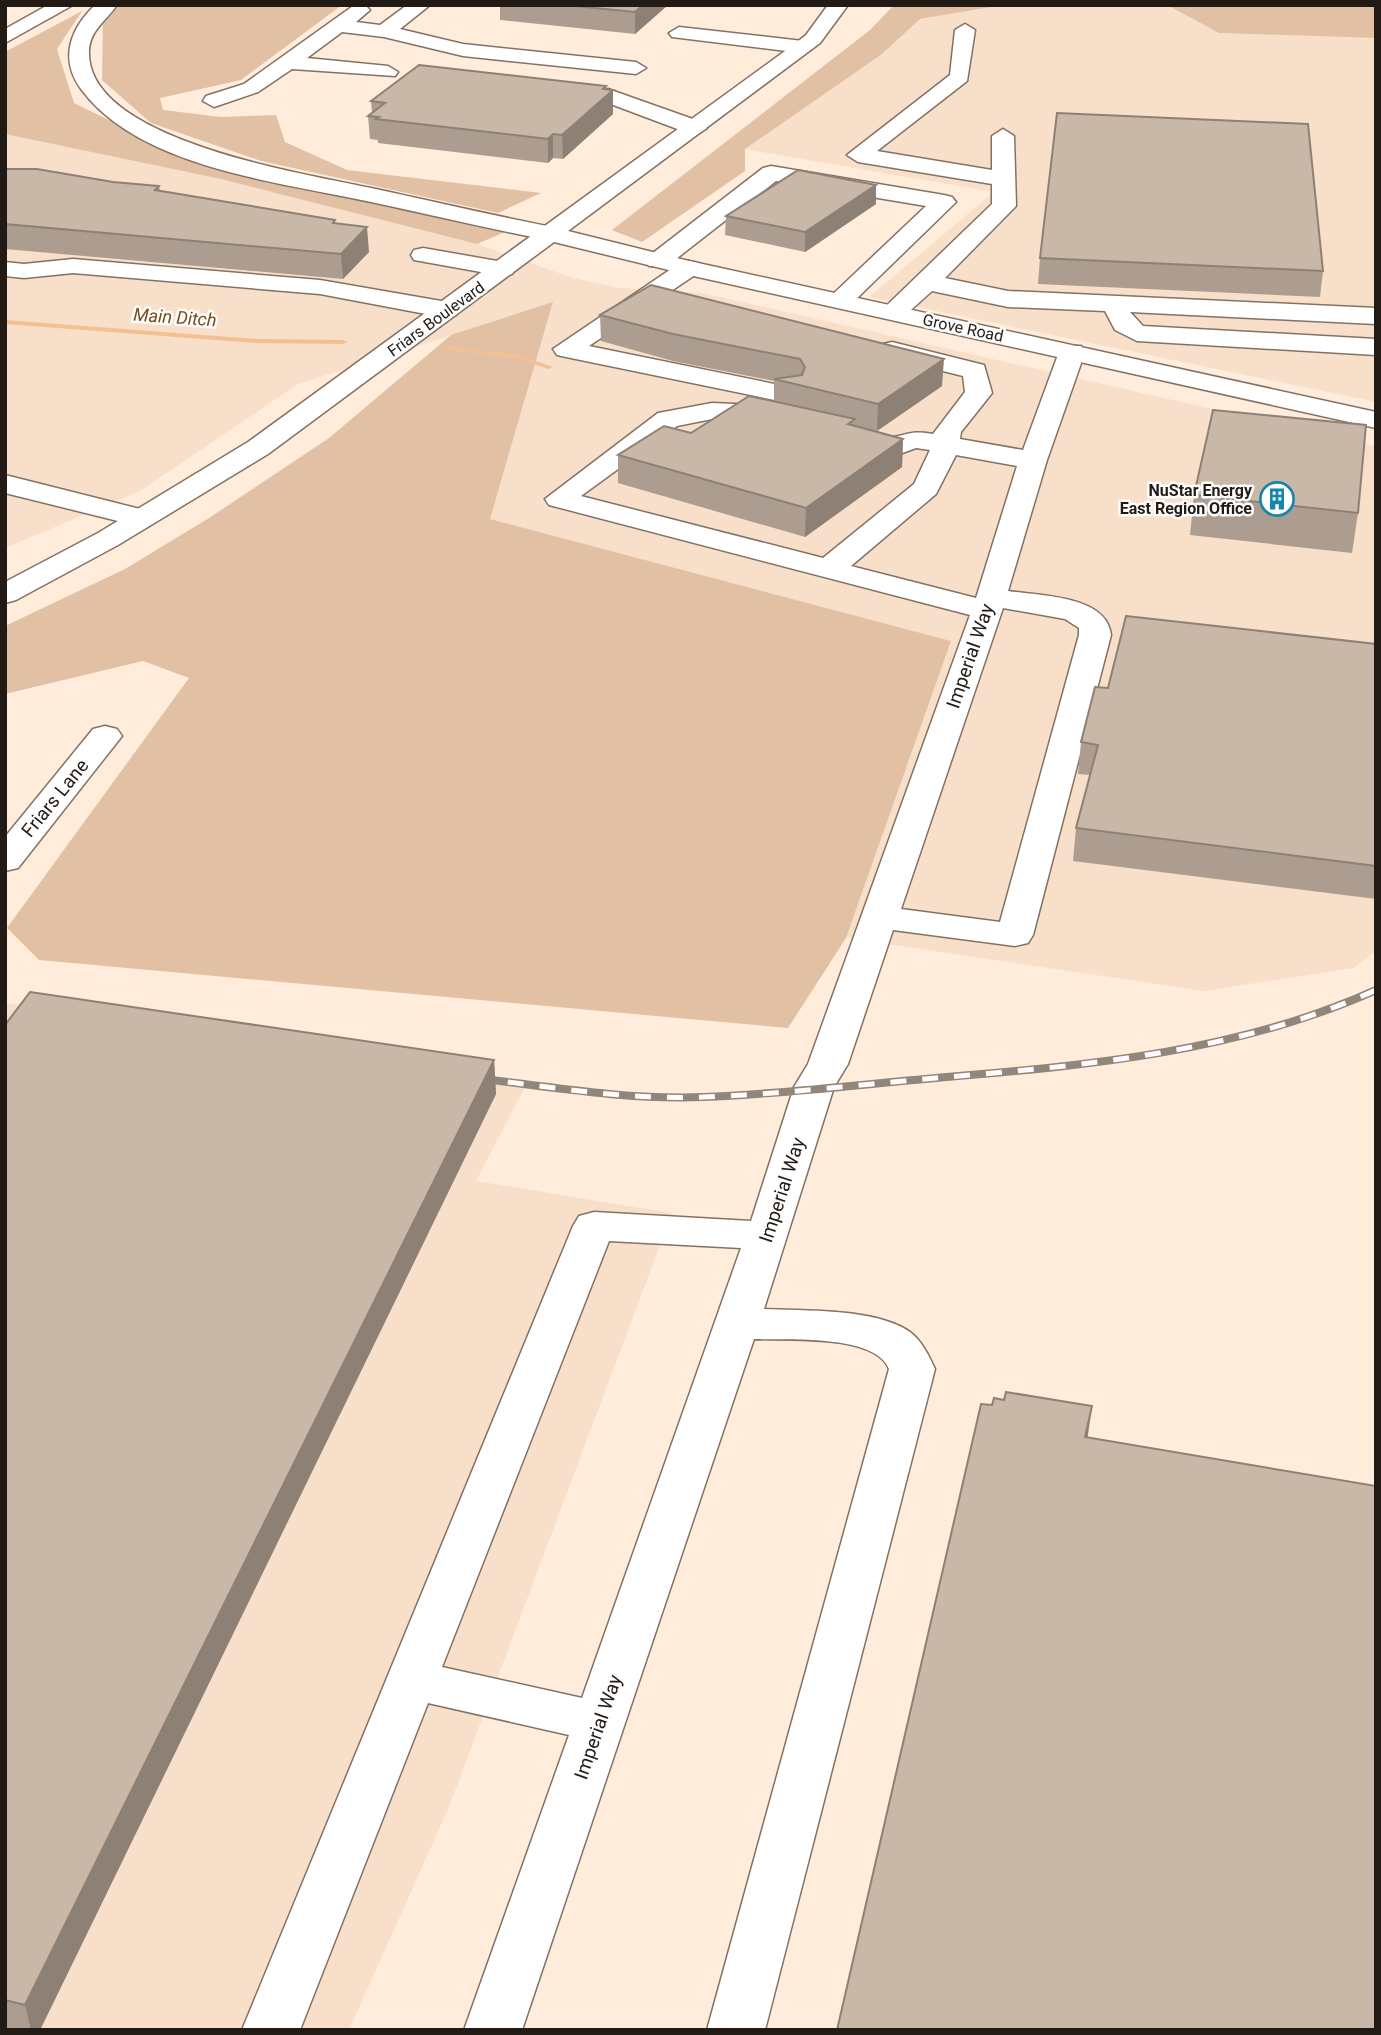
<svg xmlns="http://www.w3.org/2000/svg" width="1381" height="2035" font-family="Roboto,sans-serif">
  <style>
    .built { fill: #f8dfc9 }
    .green { fill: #e1c0a3 }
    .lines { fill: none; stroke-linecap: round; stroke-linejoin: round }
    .stream { fill: #f2c092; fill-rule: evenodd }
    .minor-casing { stroke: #837264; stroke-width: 3 }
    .major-casing { stroke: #837264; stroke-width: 3 }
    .highway-casing { stroke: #837264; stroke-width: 3 }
    .minor { fill: #fff; fill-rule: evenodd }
    .major { fill: #fff; fill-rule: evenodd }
    .highway { fill: #fff; fill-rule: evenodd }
    .rail-casing { stroke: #928579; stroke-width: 8 }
    .rail { stroke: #fdfdfd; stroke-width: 5; stroke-dasharray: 16; stroke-linecap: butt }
    .wall { fill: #ad9d90 }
    .shaded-wall { fill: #8d8075 }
    .building { fill: #c9b7a7; stroke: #8d8075; stroke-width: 2 }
    .labels { text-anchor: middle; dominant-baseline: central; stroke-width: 5; stroke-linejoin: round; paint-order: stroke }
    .far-street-label { font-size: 16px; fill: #221b15; stroke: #fdfdfd }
    .far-poi-label { font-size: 16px; font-weight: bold; fill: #221b15; stroke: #fdfdfd; text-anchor: end }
    .far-water-label { font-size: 18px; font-style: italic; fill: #794a16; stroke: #fdfdfd }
    .street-label { font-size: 19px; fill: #221b15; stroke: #fdfdfd }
  </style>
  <rect width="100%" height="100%" fill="#ffecdb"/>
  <g class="built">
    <path d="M1003,5h164l52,28 157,5v364l-507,-105 125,-105 -250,-43 138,-95 38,-35z"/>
    <path d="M5,134l216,45 256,65 96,34 47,10 82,5 674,153v505l-22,17 -150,23 -358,-53 105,-297 -461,-122 63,-216 -255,81 -158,107 -135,57z"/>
    <path d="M8,1003l517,84 -49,94 196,32 -223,594 -100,223h-344v-1023z"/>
  </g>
  <g class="green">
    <path d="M121,5h221l-101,75 -81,18 3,12 58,7 55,-2 9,27 62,28 194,23 -43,20 -237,-52 -110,-38 -49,-43 1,-63z"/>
    <path d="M894,5h109l-83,14 -38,35 -137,95v22l-103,71 -30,-12 258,-200z"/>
    <path d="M1167,5h209v33l-157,-5z"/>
    <path d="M82,11l-25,38 17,54 124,61 307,68 -28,12 -256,-65 -216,-45v-82z"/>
    <path d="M553,302l-63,217 461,122 -105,297 -58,90 -749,-68 -32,-32 182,-250 -46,-17 -138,33v-68l120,-57 84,-51 120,-80 122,-103z"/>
  </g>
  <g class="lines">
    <g class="stream">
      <path d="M5,320l251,19 87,1 4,2 -4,2 -87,-1 -251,-19z"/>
      <path d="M443,346l72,8 38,13 -4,2 -35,-11 -68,-8 -4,-2z"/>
    </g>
    <g class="minor-casing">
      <g id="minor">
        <path d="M365,5l5,5 -14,12 24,3 27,-20h23l-30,24 63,15 173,18 10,6 -10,6 -173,-18 -79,-19 -42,-5 -35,26 81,8 10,6 -3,4 -103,-7 -34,23 -44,15 -11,-6 3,-5 38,-12 109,-78z"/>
        <path d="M965,24l10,6 -8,51 -90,70 115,19v-34l11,-7 11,7 2,70 -71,72 63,13 368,17v16l-246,-12 13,14 233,13v16l-239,-14 -22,-11 -10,-19 -97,-4 -76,-16 -30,27h-18l-4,-5 4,-5 108,-104v-20l-134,-22 -11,-7 103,-80 5,-45z"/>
        <path d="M679,27l124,14 10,6 -10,6 -131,-16 -3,-4z"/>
        <path d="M608,89l96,34 3,5 -11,7 -8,-2 -88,-33 -3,-5 3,-5z"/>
        <path d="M771,166l173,29 8,2 4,5 -107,104h-18l-4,-5 4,-5 95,-90 -150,-25 -109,85h-18l-3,-5 3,-5 114,-88z"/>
        <path d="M423,248l80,14 9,2 3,5 -3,5 -9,2 -89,-16 -3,-5 3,-5z"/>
        <path d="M73,259l247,21 127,22 9,3 4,5 -4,5 -9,3 -127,-24 -247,-21 -49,5 -19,-2v-14l19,2z"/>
        <path d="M689,261l9,2 3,5 -3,5 -109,73 210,43 3,6 -3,6 -10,2 -223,-46 -9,-2 -4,-6 127,-86z"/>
        <path d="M892,342l92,23 8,28 -31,39 -1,7 63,11 36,-98 4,-6h18l4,6 -38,108 -39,131c31,5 99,4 103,44l-78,300 -5,8 -13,3 -122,-16 -45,134 -14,23 -70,222c40,2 112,-1 146,23 12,9 19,24 25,37l-170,661h-58l182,-661c-13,-35 -103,-29 -135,-30l-232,691h-58l105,-295 -141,-32 -128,327h-58l331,-804 6,-10 15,-4 157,9 43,-134 14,-23 162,-449 -421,-110 -4,-6 113,-86 54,-10 45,2 28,6 4,6 -4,6 -10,2 -63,-6 -35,7 -96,70 242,62 91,-74 16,-34 -14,-2 -19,7 -53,-12 -4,-6 4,-6c18,-4 34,10 50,6 19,-4 18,-6 39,-3l32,-42 -2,-16 -80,-20 -4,-6 4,-6zM956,455l61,11 -41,132 -125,-32 85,-72zM1003,608l62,11 14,9v7l-79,287 -99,-13zM609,1241l132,7 -159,450 -140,-31z"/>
        <path d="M5,475l147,37 5,6 -5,6 -10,3 -137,-34z"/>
        <path d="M105,726l12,3 5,7 -104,132 -13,3v-34l88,-108z"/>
      </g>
    </g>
    <g class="major-casing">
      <path id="major" d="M828,5h20l-28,38 -252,188 121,30 687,151v16l-687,-153 -135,-33 -286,212 -150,91 -102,55 -11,3v-21l93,-49 150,-91 548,-399 10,-8z"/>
    </g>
    <g class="highway-casing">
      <g id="highway">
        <path d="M48,5h25l-68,38v-14z"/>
        <path d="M95,5h22c-12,17 -29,27 -28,49 1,87 217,120 282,134 60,13 120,27 181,39l8,2 4,5 -4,5 -8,2c-61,-12 -121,-26 -181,-39 -91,-20 -232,-34 -290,-113 -22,-30 -11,-60 14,-84z"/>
      </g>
    </g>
    <use href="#minor" class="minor"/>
    <use href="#major" class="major"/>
    <use href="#highway" class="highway"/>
    <g class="rail-casing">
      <path id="rail" d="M476,1078c75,9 151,22 227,19 81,-3 163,-13 244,-20 145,-12 294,-26 429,-87"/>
    </g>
    <use href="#rail" class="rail"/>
  </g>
  <g class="wall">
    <path d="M500,5h168l-33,29 -135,-14z"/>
    <path d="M606,90l7,24 -50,45 -10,-1 -5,5 -170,-20v-3l-8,-1 -2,-23 4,-3 -1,-12z"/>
    <path d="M5,169l108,13 46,4 1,5 175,29v3l34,29 -26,27 -338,-30z"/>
    <path d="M876,185v19l-71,48 -80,-17 1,-19z"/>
    <path d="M1040,258l283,13 -3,26 -282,-13z"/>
    <path d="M600,315l342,71 -65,45 26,8 -1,28 -97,70 -187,-54v-28l73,-22 83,-32v-20l-101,-20 -72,-20z"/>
    <path d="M1194,495l164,18 -6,40 -162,-18z"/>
    <path d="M1376,644v255l-303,-38 3,-33 14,-53 -12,-1 3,-32 27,-54z"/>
    <path d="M5,1025l489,35 2,34 -456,936h-35z"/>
  </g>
  <g class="shaded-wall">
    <path d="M643,5h25l-33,29v-22z"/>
    <path d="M606,86l1,10 6,-6v24l-50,45 -1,-24z"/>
    <path d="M553,134v24l-5,5v-24z"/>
    <path d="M876,185v19l-71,48v-20z"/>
    <path d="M367,227l2,25 -26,27 -2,-25z"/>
    <path d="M944,359l-2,27 -65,45 1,-27z"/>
    <path d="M903,439l-1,28 -97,70 1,-29z"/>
    <path d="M494,1060l2,34 -456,936h-9l-6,-25z"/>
    <path d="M1092,1406l-4,29 -6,31 3,-29z"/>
  </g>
  <g class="building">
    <path d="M565,5h78l-8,7z"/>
    <path d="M419,65l187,21 -3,3 10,1 -51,45 -9,-1 -5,5 -172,-20 3,-2 -11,-1 17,-13 -14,-2z"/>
    <path d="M1057,113l251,11 15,147 -283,-13z"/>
    <path d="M5,169h32l76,13 46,4 -4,4 180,30 -2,3 34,4 -26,27 -336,-30z"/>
    <path d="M798,170l78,15 -71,47 -79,-16z"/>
    <path d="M651,285l293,74 -66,45 -104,-25 28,-4 3,-8 -5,-8 -127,-25 -73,-19z"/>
    <path d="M749,396l106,23 -7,5 55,15 -97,69 -188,-53 46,-29 27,7z"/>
    <path d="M1213,410l153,15 -8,88 -164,-18z"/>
    <path d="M1126,616l250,28v222l-300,-38 22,-83 -17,-3 14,-55 13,1z"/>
    <path d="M30,992l464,68 -469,945 -20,-5v-975z"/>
    <path d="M1006,1392l86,14 -7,31 291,49v544h-539l144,-626 11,1 2,-7 10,2z"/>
  </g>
  <defs>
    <g id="building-ring" transform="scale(1.75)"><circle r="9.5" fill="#fdfdfd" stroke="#1685ac" stroke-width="1.5"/><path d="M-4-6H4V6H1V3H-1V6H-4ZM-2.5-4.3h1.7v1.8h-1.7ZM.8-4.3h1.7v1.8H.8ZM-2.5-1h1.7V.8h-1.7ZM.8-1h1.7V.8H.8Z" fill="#1685ac"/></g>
  </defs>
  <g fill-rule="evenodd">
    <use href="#building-ring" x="1277" y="499"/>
  </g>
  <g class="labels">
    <g class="far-street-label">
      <text transform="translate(436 319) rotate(-36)">Friars Boulevard</text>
      <text transform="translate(963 328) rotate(12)">Grove Road</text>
    </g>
    <g class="far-poi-label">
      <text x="1252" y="490">NuStar Energy<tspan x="1252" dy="18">East Region Office</tspan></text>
    </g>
    <g class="far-water-label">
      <text transform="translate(175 317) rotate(4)">Main Ditch</text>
    </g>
    <g class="street-label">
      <text transform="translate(970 656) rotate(-71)">Imperial Way</text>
      <text transform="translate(55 798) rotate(-51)">Friars Lane</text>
      <text transform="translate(782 1190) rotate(-72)">Imperial Way</text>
      <text transform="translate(598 1727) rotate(-71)">Imperial Way</text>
    </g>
  </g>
  <rect width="1381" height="2035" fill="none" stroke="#221b15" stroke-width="14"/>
</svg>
